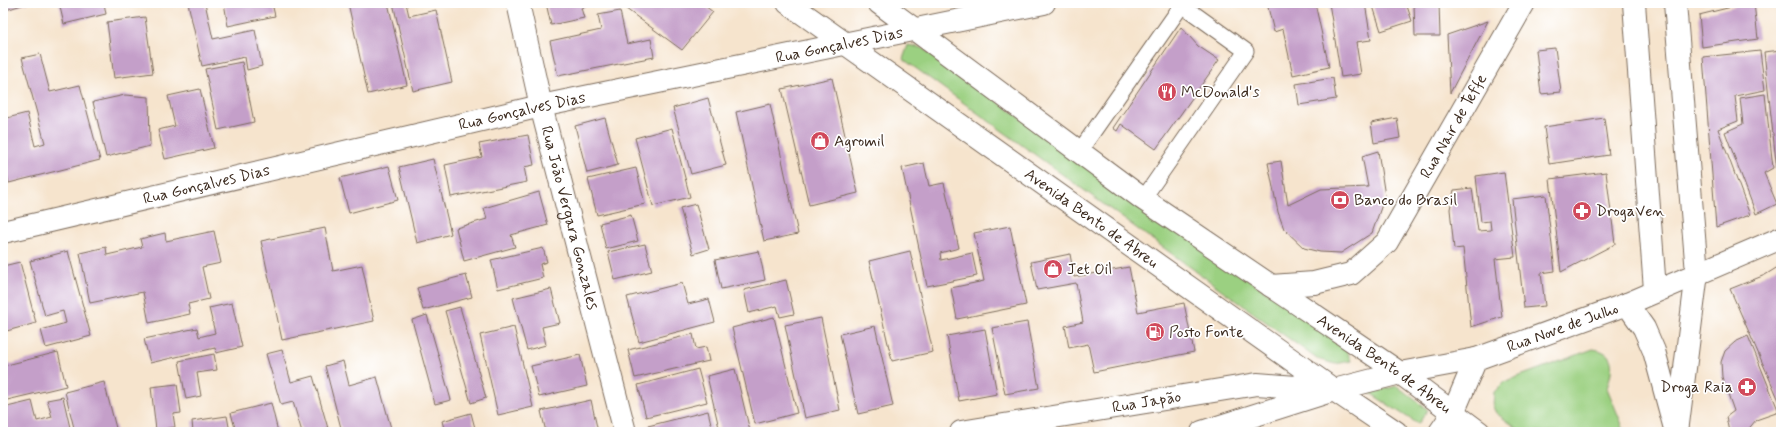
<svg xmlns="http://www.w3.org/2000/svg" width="1784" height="435" font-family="Mynerve,sans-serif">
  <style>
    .green { fill: #9bd081; stroke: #6b7d50 }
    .building { fill: #c49fc9 }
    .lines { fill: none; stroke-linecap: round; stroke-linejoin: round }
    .lane-casing { stroke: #7c6b5b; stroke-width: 17 }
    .street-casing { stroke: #7c6b5b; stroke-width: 24 }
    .secondary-casing { stroke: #7c6b5b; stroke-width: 24 }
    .lane { stroke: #fff; stroke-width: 15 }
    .street { stroke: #fff; stroke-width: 22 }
    .secondary { stroke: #fff; stroke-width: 22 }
    .labels { text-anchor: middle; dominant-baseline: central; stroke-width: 3.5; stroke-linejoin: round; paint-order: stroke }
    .street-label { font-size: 16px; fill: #3b2a1e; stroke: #fff }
    .poi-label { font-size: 16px; fill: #3b2a1e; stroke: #fff; text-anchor: start }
  </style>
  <rect width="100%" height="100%" fill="#fff"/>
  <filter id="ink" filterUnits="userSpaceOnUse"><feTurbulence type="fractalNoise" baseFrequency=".025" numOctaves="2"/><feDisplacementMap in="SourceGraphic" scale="8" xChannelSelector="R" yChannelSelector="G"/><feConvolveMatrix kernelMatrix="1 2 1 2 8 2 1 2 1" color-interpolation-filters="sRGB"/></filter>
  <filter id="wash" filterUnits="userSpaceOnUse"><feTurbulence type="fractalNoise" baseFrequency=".012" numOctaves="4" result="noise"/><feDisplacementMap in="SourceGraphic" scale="16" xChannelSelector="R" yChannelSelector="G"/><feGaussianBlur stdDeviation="0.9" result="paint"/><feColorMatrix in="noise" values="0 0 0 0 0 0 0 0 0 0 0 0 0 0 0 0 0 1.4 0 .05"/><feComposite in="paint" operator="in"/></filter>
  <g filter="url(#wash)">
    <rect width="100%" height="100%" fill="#f6e4cd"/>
    <g class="green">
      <path d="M908,45l14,3 424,300 5,13 -16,3 -18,-5 -414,-300z"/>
      <path d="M1593,349c25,3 19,22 14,39l18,44h-103l-26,-19 -3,-6 1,-15 10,-10z"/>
      <path d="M1397,386l31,24 -10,14 -48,-31z"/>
    </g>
    <g id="blocks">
      <g class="building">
        <path d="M3,3h25l-22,7z"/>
        <path d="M59,3h45l2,11 -42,10z"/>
        <path d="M188,3h17l8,36 42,-9 7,36 -15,4 -2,-13 -43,9z"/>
        <path d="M224,3h48l3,13 -47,10z"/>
        <path d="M348,3h40l19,82 -39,9z"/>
        <path d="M393,3h13l3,13 27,-6 16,72 -39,9z"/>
        <path d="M546,3h45v2l-10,3 3,10 -33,7z"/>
        <path d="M618,3h83l12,9 -31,38z"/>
        <path d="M1267,3h48l14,64 -36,8 -10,-46 -9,3z"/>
        <path d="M1329,3h36l6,37 -15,2 5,32 -20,3z"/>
        <path d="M1372,3h34l6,18 -31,10z"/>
        <path d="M1439,3l1,33h-25l-1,-32z"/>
        <path d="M1748,3h6l4,36 -56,8 -3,-32z"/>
        <path d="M620,11l7,33 24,-5 3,18 -96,19 -8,-35 51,-11 -3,-15z"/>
        <path d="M145,17l8,56 -39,5 -7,-56z"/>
        <path d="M1488,21l-38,72 -3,-58z"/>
        <path d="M1181,27l17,19 21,14 -63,89 -35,-25 -4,7 -4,-3z"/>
        <path d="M1555,48l6,44 -20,2 -5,-44z"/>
        <path d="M1781,50v129l-3,1 -14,-128z"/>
        <path d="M1760,51l5,39 -30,6 3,25 -20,8 32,86 -34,12 -13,-170z"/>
        <path d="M40,54l10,38 30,-7 20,75 -91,23 -6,-23v-41l24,-6 8,33 10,-3 -23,-85z"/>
        <path d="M242,62l12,60 -36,8 -13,-61z"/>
        <path d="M832,78l26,115 -49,12 -27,-116z"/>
        <path d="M1333,78l3,21 -37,6 -3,-21z"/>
        <path d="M200,89l14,59 -49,11 -7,-29 17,-4 -7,-30z"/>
        <path d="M1765,94l8,74 -9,5 13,31 -21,10 -31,-82 18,-8 -3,-26z"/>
        <path d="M125,95l24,2 1,49 -44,11 -13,-55z"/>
        <path d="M708,98l18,67 -35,9 -18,-66z"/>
        <path d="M770,104l28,130 -34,7 -28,-129z"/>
        <path d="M605,118l13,47 -31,8 -12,-47z"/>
        <path d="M1397,118l3,20 -26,5 -3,-20z"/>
        <path d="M1604,118l5,37 -60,9 -5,-37z"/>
        <path d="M672,128l18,69 -37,9 -18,-68z"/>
        <path d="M528,135l6,30 -10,2 3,15 -76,15 -6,-32 37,-8 -3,-13z"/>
        <path d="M1378,151l7,45 -13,37 -31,20 -21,-1 -16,-4 -20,-19 -6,-17 -10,-49 13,-2 7,44 33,-16 47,-2 -6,-31z"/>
        <path d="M433,159l18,75 -34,9 -18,-76z"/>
        <path d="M924,163l5,23 15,-3 15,65 -19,5 1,7 31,-7 5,23 -50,10 -25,-118z"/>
        <path d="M389,166l9,34 -49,13 -9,-35z"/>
        <path d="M636,168l9,36 -48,11 -9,-36z"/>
        <path d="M1504,172l11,85 -20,2 7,58 -31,10 -8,-79 -9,1 -4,-40 4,-19 18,-2 6,43 13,-1 -1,-9 -9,1 -5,-46z"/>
        <path d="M1606,172l9,72 -54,28 -11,-93z"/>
        <path d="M539,192l9,33 -37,10 4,12 -51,14 -8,-33 31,-9 -3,-11z"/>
        <path d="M1546,195l9,76 -14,2 4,33 -21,2 -12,-109z"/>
        <path d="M696,204l13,45 -16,5 -13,-46z"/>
        <path d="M631,215l7,26 -32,8 -6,-26z"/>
        <path d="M1010,226l16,79 -69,14 -6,-31 33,-7 -10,-48z"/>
        <path d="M325,228l8,43 29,-6 12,56 -92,19 -21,-99z"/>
        <path d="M214,231l7,32 -19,4 7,32 -21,5 2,10 -41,9 -6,-31 -53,11 -10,-50 26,-6 1,8 35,-8 -2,-8 25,-6 1,8z"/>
        <path d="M645,244l7,27 -37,9 -7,-28z"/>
        <path d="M543,248l4,14 -7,2 3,14 -45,11 -7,-29z"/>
        <path d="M68,251l23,85 -45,12 -5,-18 25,-7 -3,-12 -18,5 -15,-55z"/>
        <path d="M759,251l6,29 -44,9 -6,-29z"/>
        <path d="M910,251l23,101 -41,9 -23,-100z"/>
        <path d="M1070,254l4,23 55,-10 9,45 46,-9 10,49 -100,20 -6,-28 -19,4 -4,-22 18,-4 -7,-39 -39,7 -6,-28z"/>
        <path d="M20,262l16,61 -33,9v-66z"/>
        <path d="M1781,265v140l-51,-116 35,-14z"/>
        <path d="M466,275l6,22 -49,13 -6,-22z"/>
        <path d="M786,280l8,34 -14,3 -3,-11 -28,7 -5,-23z"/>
        <path d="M682,283l6,21 21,-5 6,23 -76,20 -12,-45z"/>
        <path d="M551,289l9,34 -18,4 4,18 -19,5 -14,-52z"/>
        <path d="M232,303l10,44 -26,6 -1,-5 -65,15 -6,-24 53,-11 2,9 16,-4 -6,-25z"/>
        <path d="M460,307l26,91 -15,5 -26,-92z"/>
        <path d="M427,315l24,85 -16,4 -23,-84z"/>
        <path d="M774,317l23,96 -42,11 -23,-96z"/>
        <path d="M821,318l19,92 -35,8 -20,-93z"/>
        <path d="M1027,322l12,66 -34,6 -13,-66z"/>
        <path d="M875,326l18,80 -35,8 -18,-80z"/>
        <path d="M514,327l19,80 -35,8 -18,-80z"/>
        <path d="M985,329l12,65 -38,7 -12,-65z"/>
        <path d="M693,334l3,15 10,-2 3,14 -74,17 -7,-28z"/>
        <path d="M1748,336l31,76 -23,8 -10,12h-17l-3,-15 8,-6 -12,-34 -1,-15 4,-11 10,-9z"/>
        <path d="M282,350l9,32 22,-6 16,56h-27l-9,-30 -12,3 -15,-51z"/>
        <path d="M58,352l8,34 -63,15v-35z"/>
        <path d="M214,354l3,16 -20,3 4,23 -15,3 -7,-38z"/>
        <path d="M580,355l7,31 -48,11 -8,-31z"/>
        <path d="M343,361l6,24 28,-8 15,55h-50l-17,-66z"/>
        <path d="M698,369l9,33 -61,15 -8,-32z"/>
        <path d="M735,369l15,62 -30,1 -13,-56z"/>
        <path d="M104,382l13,50h-42l-10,-40z"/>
        <path d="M177,384l4,29 -8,1 2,13 -19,3 -5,-43z"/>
        <path d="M63,397l8,35h-68v-24l29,-7 5,20 15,-4 -5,-17z"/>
        <path d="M591,400l7,32h-52l-5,-21z"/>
        <path d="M271,403l7,29h-42l-5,-19z"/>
        <path d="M708,411l5,21h-64l-1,-6z"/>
        <path d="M471,413l5,19h-31l-3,-11z"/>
        <path d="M227,416l3,16h-37l-1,-11z"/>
      </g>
    </g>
  </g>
  <g filter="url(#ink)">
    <use href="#blocks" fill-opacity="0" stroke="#7c6b5b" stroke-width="1"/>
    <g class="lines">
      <g class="lane-casing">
        <path id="lane" d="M1079,152l103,-147 64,46 -103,148"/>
      </g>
      <g class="street-casing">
        <g id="street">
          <path id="s1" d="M518,3l23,103 84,326"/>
          <path id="s2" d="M3,232l538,-126 503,-103"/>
          <path id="s3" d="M1271,286l43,-3 37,-9 36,-32 137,-239"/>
          <path id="s4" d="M961,432l296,-48 77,6"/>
        </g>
      </g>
      <g class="secondary-casing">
        <g id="secondary">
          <path id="s5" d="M788,3l546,387 62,42"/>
          <path id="s6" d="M879,3l264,196 257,174 79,59"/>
          <path d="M1634,3l21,287"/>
          <path d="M1675,3l22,270 -20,159"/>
          <path d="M1627,304l17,24 10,23 20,74"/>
          <path id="s7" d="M1202,432l132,-42 66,-17 76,-14 151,-55 154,-66"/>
          <path d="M1440,432l13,-19 23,-54"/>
        </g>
      </g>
      <use href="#lane" class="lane"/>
      <use href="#street" class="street"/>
      <use href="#secondary" class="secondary"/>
    </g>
  </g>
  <defs>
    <g id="restaurant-disc" transform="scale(1)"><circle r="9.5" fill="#d1495b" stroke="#fff"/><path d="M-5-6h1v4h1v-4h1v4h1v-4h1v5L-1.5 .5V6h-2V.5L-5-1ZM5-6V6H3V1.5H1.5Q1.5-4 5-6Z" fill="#fff"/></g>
    <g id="shop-disc" transform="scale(1)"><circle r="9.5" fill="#d1495b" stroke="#fff"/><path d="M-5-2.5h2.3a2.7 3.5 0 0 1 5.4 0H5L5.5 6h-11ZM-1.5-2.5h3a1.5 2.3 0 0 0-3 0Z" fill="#fff"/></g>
    <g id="bank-disc" transform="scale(1)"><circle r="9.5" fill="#d1495b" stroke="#fff"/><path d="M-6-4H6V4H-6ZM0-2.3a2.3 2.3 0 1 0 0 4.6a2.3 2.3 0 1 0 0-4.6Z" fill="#fff"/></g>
    <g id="pharmacy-disc" transform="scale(1)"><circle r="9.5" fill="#d1495b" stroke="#fff"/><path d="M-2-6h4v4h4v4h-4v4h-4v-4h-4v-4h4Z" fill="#fff"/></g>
    <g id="fuel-disc" transform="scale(1)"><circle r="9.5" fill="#d1495b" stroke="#fff"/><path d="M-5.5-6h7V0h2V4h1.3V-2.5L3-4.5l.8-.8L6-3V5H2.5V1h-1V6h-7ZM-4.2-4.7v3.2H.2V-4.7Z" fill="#fff"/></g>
  </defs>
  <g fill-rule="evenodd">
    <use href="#restaurant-disc" x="1167" y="92"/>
    <use href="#shop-disc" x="820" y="141"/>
    <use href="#bank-disc" x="1340" y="200"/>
    <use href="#pharmacy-disc" x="1582" y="211"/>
    <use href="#shop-disc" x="1053" y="269"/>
    <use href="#fuel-disc" x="1155" y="332"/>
    <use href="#pharmacy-disc" x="1747" y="387"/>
  </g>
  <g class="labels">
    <g class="street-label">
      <text stroke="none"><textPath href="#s2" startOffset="857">Rua Gonçalves Dias</textPath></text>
      <text stroke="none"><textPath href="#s2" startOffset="533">Rua Gonçalves Dias</textPath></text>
      <text stroke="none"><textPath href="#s3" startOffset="263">Rua Nair de Teffe</textPath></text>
      <text stroke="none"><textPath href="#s2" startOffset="209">Rua Gonçalves Dias</textPath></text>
      <text stroke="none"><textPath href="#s1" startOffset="221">Rua João Vergara Gonzales</textPath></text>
      <text stroke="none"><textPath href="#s5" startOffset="372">Avenida Bento de Abreu</textPath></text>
      <text stroke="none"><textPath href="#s7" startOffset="376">Rua Nove de Julho</textPath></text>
      <text stroke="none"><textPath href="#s6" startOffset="621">Avenida Bento de Abreu</textPath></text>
      <text stroke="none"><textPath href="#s4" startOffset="188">Rua Japão</textPath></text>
    </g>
    <g class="poi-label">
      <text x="1181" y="92">McDonald's</text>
      <text x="834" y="141">Agromil</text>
      <text x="1354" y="200">Banco do Brasil</text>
      <text x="1596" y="211">DrogaVen</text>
      <text x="1067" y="269">Jet Oil</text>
      <text x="1169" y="332">Posto Fonte</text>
      <text x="1733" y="387" text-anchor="end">Droga Raia</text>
    </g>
  </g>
  <rect width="1784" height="435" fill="none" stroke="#fff" stroke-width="16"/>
</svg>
